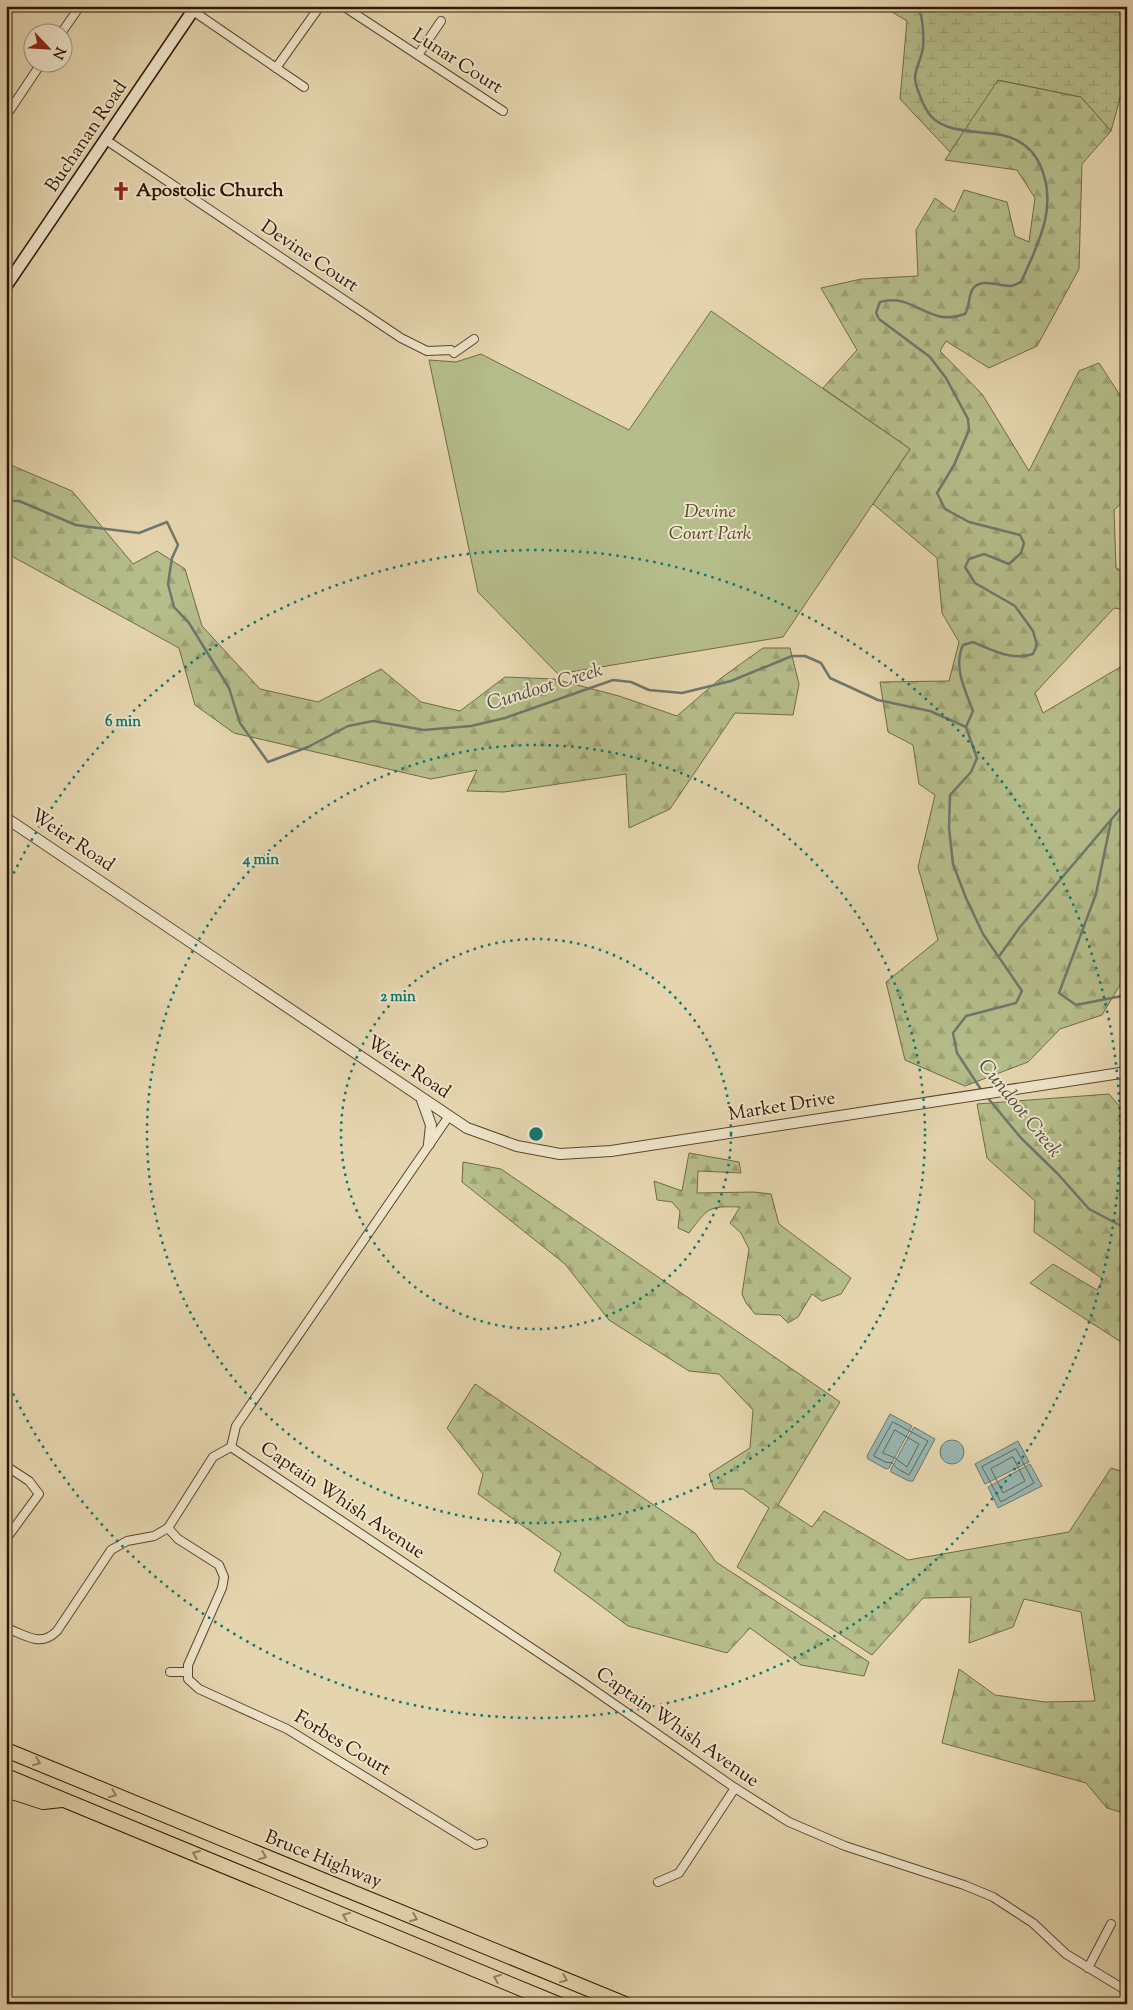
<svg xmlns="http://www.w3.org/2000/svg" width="1133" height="2010" font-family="'Sorts Mill Goudy',serif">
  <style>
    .forest { fill: url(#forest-firs); stroke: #716a48 }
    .wetland { fill: url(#wetland-marsh); stroke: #716a48 }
    .park { fill: #b5bd8a; stroke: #716a48 }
    .water { fill: #98b7b2; stroke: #6d776d }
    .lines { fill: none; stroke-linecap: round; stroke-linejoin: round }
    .shore { stroke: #62665c; stroke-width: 1 }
    .stream { stroke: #6d776d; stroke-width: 2.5 }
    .minor-casing { stroke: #5b462f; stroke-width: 10 }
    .tertiary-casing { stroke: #5b462f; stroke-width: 12 }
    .secondary-casing { stroke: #2d1605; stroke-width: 14 }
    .motorway-casing { stroke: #2d1605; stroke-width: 16 }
    .minor { stroke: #eee4ca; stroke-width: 8 }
    .tertiary { stroke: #eee4ca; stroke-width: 10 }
    .secondary { stroke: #eee4ca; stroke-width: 11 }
    .motorway { stroke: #e5d5ae; stroke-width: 14 }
    .oneway { stroke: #927f62 }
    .ring { fill: none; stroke: #0f766e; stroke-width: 2.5; stroke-dasharray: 2.5 5 }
    .labels { text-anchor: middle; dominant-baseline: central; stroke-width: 4; stroke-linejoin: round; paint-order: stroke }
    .street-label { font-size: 19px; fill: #2d1605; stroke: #eee4ca }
    .poi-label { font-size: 19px; font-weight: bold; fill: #2d1605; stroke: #eee4ca; text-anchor: start }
    .park-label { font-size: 19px; font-style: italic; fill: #56482d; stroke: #eee4ca }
    .water-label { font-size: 20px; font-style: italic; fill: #524e42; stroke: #eee4ca }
    .centre { fill: #0f766e; stroke: #eee4ca; stroke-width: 2.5 }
    .ring-label { font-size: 15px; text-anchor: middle; font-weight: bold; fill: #0f766e; stroke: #eee4ca; stroke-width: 4; stroke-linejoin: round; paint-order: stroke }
  </style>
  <defs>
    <pattern id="forest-firs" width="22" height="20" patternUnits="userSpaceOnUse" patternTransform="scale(1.25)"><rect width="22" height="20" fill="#b5bd8a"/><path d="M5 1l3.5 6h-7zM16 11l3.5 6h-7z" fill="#9ca276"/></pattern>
    <pattern id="wetland-marsh" width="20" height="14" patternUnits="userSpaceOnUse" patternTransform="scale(1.25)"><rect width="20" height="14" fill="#b5bd8a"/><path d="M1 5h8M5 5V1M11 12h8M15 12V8" fill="none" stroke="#9ca276"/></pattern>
  </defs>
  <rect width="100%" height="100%" fill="#e5d5ae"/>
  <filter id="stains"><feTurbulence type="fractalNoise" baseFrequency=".004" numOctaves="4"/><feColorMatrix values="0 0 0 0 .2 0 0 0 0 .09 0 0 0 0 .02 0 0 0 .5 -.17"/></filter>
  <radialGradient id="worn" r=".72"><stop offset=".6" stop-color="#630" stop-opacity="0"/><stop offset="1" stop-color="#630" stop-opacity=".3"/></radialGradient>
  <g class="forest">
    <path d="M997,80l84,17 30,34 -29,33 -3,105 -42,77 -48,22 -43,-27 -6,10 42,43 47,77 50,-100 20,-8 28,43v92l-13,12 2,58 11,5v37l-13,-2 -79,85 8,20 84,-50v310l-25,42 -42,14 -32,33 -63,24 -60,-26 -19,-78 52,-42 -20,-73 17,-72 -16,-11 -6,-39 -25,-13 -8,-50 69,-1 10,-39 -17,-29 -5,-55 -64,-54 37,-55 -87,-61 34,-38 -36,-62 40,-9 57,-3 -2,-46 19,-32 19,14 10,-22 43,12 8,34 14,6 6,-44 -18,-28 -72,-10z"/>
    <path d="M6,463l66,28 61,73 24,-13 28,18 17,57 58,63 58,13 63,-33 40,33 39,9 45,-34 49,2 65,17 58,20 44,-38 42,-30h27l9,36 -6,31 -58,-2 -65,96 -41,19 -3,-54 -122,18 -37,-1 10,-21 -46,9 -197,-46 -39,-28 -16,-57 -173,-95z"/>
    <path d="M1109,1094l18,21v231l-97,-63 23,-19 44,26 6,-11 -69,-47 1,-31 -48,-43 -10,-54z"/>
    <path d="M689,1153l50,9 2,11 -43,-2 -1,22 57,-1 17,2 8,30 72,54 -10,16 -19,7 -10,-7 -14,23 -10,6 -8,-8 -25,-1 -9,-11 -4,-9 7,-45 -8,-16 -11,-10 10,-16c-33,-1 -32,1 -51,26l-11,-5 2,-17 -8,-9 -15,-2 -3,-19 28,10z"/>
    <path d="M463,1162l38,7 339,233 -62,103 34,22 12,-16 84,49 161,-28 42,-64 16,5v341l-20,-6 -21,-25 -144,-40 17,-74 36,26 50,7 50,-1 -14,-89 -57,-13 -11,28 -44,16 2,-46 -48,1 -51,57 -135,-88 32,-59 -26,-19h-29l-5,-15 41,-26 3,-38 -34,-36 -30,-3 -80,-51 -44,-56 -103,-82z"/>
    <path d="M475,1384l220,149 21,29 153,100 -5,14 -63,-11 -51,-37 -23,25 -99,-27 -74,-55 7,-18 -83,-59 5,-20 -36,-46z"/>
  </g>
  <path class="wetland" d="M882,6h245v67l-16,58 -30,-34 -83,-17 -48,72 -50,-53 7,-78z"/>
  <path class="park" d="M711,311l199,138 -127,188 -225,37 -80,-82 -49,-232 27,2 25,-8 148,76z"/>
  <g class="water">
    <path d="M890,1414l22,12 -23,42 -3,1 -18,-10 -1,-3z"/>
    <path d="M914,1427l21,12 -22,42h-4l-18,-9v-3z"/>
    <circle cx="952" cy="1452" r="12"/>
    <path d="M1018,1441l11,21 -44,22 -10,-20z"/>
    <path d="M1030,1464l12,22 -44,22 -10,-21z"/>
  </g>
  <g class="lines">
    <g class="shore">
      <path d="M893,1422l35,19 -19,34 -11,-6 -6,-6 -7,-1 -11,-6z"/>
      <path d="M895,1430l24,14 -12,23 -12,-9 -12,-5z"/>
      <path d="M1016,1449l18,34 -33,19 -19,-35z"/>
      <path d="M1013,1457l12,24 -22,12 -12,-24z"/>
    </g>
    <g class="stream">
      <path d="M918,6c5,11 6,30 5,41 -1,10 -7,20 -8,30 0,8 7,25 11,32 13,26 52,21 76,26 18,4 32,15 39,32 17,41 -3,77 -20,115 -3,1 -8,4 -11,4 -12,0 -30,-9 -38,4 -4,8 -2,16 -7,24 -37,14 -51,-22 -85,-12l-4,11 3,6 51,38 16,21 22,41 1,11 -15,35 -17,28 8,16 24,13 51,13 4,8 -3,10 -12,11 -25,-10 -15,5 -4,8 10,16 40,23 18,25 4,14 -4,9c-20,7 -42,-4 -60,-12l-10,3c-10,22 2,45 10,66l-7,16"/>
      <path d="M6,501h13l57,24 14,2 49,6 28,-11 11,23 -6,13 -4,26 6,23 15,16 40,65 11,35 28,39 40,-15 40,-21 25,-5 51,9 47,-4 34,-8 108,-38 18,2 18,8 33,3 49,-12 61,-25h13l16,7 9,15 48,22 52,11 36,16 11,31 -6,14 -21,23 -1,33 4,36 13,34 17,36 39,57 -6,12 -50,13 -13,17 4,20 25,38"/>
      <path d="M1111,821l-15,73 -37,99 17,12 51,-10"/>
      <path d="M1000,955l20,-28 107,-126"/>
      <path d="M987,1097l34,41 37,36 31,35 38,20"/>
    </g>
    <g class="minor-casing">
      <g id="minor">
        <path d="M343,6l160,105"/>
        <path d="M193,11l111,76"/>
        <path d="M62,32l18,-26"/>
        <path d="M418,55l23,-34"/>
        <path d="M276,68l44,-62"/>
        <path d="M6,116l36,-54"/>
        <path d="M106,140l295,198 26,13 24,-1 3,3 20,-14"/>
        <path d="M231,1447l350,234 154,107 54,34 56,24 119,39 29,12 40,26 33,31 61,37"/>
        <path d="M6,1466l23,15 10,13 -33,45"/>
        <path d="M168,1528l10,11 41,26 5,12 -2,11 -34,77v14l11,10 88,40 189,116 7,-2"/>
        <path d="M6,1628c20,7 34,20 51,3l54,-81 16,-9 27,-5 14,-8 45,-71 18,-10 5,-21 213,-310"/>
        <path d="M170,1672h17"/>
        <path d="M658,1882l21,-9 56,-85"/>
        <path d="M1088,1968l23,-44"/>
      </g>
    </g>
    <g class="tertiary-casing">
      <g id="tertiary">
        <path d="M6,818l461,310 50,18 43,8 51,-3 516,-79"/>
        <path d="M422,1100l9,25 -2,19"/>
      </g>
    </g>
    <g class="secondary-casing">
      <path id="secondary" d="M6,286l190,-280"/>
    </g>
    <g class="motorway-casing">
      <g id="motorway">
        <path d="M6,1750l619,254"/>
        <path d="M6,1776l552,228"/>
        <path d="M6,1790l37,12 19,-2"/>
      </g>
    </g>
    <use href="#minor" class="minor"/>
    <use href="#tertiary" class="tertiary"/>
    <use href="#secondary" class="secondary"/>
    <use href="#motorway" class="motorway"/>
  </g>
  <defs><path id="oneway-chevron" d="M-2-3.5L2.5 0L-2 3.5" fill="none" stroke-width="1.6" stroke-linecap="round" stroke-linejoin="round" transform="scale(1.25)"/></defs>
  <g class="oneway">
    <use href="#oneway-chevron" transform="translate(37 1762) rotate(22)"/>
    <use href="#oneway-chevron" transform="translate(113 1794) rotate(22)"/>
    <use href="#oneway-chevron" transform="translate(196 1854) rotate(-157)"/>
    <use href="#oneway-chevron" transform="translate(263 1856) rotate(22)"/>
    <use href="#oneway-chevron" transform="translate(346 1916) rotate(-158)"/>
    <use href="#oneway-chevron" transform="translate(414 1918) rotate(22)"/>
    <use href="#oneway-chevron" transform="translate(497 1978) rotate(-158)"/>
    <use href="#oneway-chevron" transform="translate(564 1979) rotate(22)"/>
  </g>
  <g class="ring">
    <circle cx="536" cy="1134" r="195"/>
    <circle cx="536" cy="1134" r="389"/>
    <path d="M7 887A584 584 0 1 1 7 1381"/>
  </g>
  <defs>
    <g id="church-bare" transform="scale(1.5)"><path d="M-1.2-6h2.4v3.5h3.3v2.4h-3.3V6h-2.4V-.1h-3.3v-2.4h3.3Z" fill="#8f2418" stroke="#eee4ca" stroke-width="2.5" paint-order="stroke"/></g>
  </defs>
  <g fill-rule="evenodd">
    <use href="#church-bare" x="121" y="191"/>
  </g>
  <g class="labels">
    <g class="street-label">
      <text transform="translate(457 62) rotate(33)">Lunar Court</text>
      <text transform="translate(87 137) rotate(-56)">Buchanan Road</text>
      <text transform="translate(309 257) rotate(34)">Devine Court</text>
      <text transform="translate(72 841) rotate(34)">Weier Road</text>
      <text transform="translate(408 1068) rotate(34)">Weier Road</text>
      <text transform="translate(782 1107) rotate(-9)">Market Drive</text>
      <text transform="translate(342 1501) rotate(34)">Captain Whish Avenue</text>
      <text transform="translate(677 1728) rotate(35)">Captain Whish Avenue</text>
      <text transform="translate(342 1744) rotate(31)">Forbes Court</text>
      <text transform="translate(323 1860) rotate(22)">Bruce Highway</text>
    </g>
    <g class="poi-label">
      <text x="136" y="191">Apostolic Church</text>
    </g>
    <g class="park-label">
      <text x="710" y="512">Devine<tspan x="710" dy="22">Court Park</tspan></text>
    </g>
    <g class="water-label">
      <text transform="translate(545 688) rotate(-17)">Cundoot Creek</text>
      <text transform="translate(1019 1109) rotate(51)">Cundoot Creek</text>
    </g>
  </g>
  <circle cx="536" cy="1134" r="8" class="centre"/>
  <g class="ring-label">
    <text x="123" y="726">6 min</text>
    <text x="261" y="864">4 min</text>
    <text x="398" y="1001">2 min</text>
  </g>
  <rect width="1133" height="2010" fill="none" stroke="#e5d5ae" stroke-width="25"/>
  <rect x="8" y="8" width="1118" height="1995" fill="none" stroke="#2d1605" stroke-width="2.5"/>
  <rect x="12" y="12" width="1108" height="1985" fill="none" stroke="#2d1605"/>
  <g transform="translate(48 48) rotate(115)"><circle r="24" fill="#eee4ca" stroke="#a1927b"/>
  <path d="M0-4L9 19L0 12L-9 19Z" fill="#8f2418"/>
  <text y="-8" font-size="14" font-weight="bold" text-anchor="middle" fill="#2d1605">N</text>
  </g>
  <rect width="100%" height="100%" filter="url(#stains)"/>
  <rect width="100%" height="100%" fill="url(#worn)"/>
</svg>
